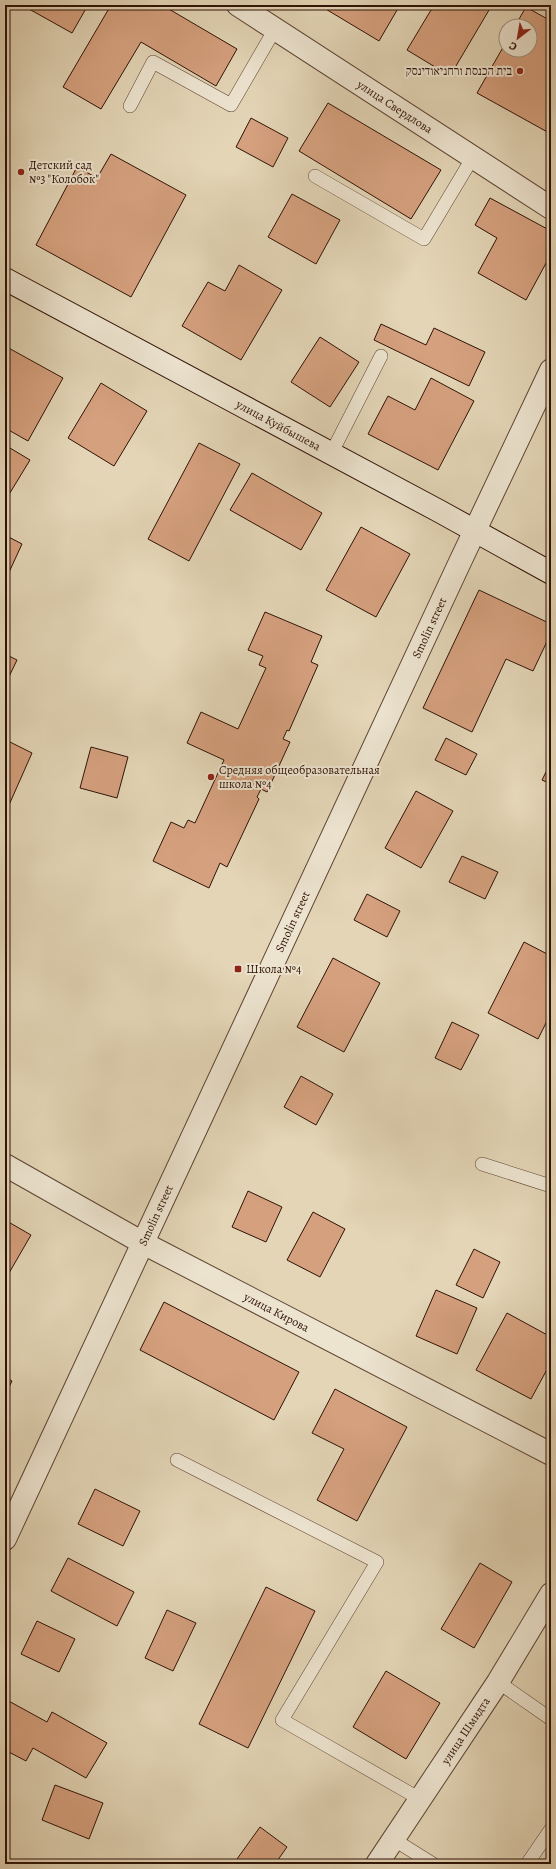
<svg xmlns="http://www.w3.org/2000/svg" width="556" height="1869" font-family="Alegreya,'Frank Ruhl Libre',serif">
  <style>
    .building { fill: #d5a07e; stroke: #2f1206 }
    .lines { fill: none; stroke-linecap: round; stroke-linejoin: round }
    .service-casing { stroke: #5c4332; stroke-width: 14 }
    .minor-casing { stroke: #5c4332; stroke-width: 24 }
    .tertiary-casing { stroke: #5c4332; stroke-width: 24 }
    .secondary-casing { stroke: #2f1206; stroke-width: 24 }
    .service { stroke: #ede4d0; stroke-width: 13 }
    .minor { stroke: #ede4d0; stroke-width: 22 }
    .tertiary { stroke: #ede4d0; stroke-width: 22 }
    .secondary { stroke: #ede4d0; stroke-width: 22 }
    .poi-dot { fill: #8f2418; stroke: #ede4d0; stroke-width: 1.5 }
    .labels { text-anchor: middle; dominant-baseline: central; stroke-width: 4; stroke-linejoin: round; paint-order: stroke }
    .poi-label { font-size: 12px; fill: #2f1206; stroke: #ede4d0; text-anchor: start }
    .street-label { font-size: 12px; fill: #2f1206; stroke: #ede4d0 }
  </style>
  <rect width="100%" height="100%" fill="#e3d5b6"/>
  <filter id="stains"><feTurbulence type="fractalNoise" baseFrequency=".005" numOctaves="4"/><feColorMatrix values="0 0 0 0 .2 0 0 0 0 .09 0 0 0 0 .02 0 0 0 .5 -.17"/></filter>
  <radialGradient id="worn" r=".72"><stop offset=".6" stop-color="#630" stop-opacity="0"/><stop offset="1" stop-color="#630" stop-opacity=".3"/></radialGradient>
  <g class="building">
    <path d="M32,5h56l-16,28 -43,-24z"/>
    <path d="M111,5h51l75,44 -21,37 -75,-44 -40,67 -38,-22z"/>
    <path d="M319,5h81l-21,36z"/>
    <path d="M434,5h58l-42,71 -43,-26z"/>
    <path d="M526,7l25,14v113l-74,-41 29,-51v8h24v-24h-15z"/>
    <path d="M328,103l113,67 -30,49 -112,-68z"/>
    <path d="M251,118l37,20 -15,29 -37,-20z"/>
    <path d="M111,154l75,41 -55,102 -95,-52 41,-78 20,11z"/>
    <path d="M292,194l48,26 -24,44 -48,-27z"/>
    <path d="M490,198l61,33v23l-25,46 -48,-27 19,-35 -22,-13z"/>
    <path d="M239,265l43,25 -41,70 -59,-34 26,-44 17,9z"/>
    <path d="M381,324l45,21 8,-17 51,24 -16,34 -95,-46z"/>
    <path d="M320,337l39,25 -29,45 -39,-25z"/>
    <path d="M5,346l58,32 -35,63 -23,-13z"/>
    <path d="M431,378l43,23 -36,69 -70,-36 20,-38 27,14z"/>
    <path d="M101,383l46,28 -33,55 -46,-28z"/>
    <path d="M199,443l41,21 -51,97 -41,-22z"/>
    <path d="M5,445l25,15 -25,41z"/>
    <path d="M252,473l70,40 -21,37 -71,-40z"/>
    <path d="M361,527l49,27 -34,63 -50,-27z"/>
    <path d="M5,535l17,9 -17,37z"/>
    <path d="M479,590l72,34v9l-18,38 -27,-12 -34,73 -49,-24z"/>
    <path d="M265,612l57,24 -11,26 7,3 -29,66 -2,-1 -4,9 7,3 -23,50 -6,-3 -4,8 2,2 -32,68 -7,-4 -11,25 -56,-27 18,-39 13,6 4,-8 7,3 29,-63 -37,-17 14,-31 37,17 28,-61 -7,-3 4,-9 -15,-6z"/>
    <path d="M5,654l12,6 -12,25z"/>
    <path d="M446,738l31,16 -11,21 -31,-15z"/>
    <path d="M10,742l22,11 -27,61v-62z"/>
    <path d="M91,747l37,10 -11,41 -37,-10z"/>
    <path d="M551,762v22l-9,-4z"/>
    <path d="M416,791l37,20 -32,57 -36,-20z"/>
    <path d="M462,856l36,16 -13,27 -36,-17z"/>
    <path d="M367,894l33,17 -13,26 -33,-17z"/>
    <path d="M524,942l27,14v57l-13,26 -50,-26z"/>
    <path d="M333,958l47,25 -36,69 -47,-25z"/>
    <path d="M452,1022l27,13 -18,35 -26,-12z"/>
    <path d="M301,1076l32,18 -17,31 -32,-18z"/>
    <path d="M248,1191l34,16 -16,35 -34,-15z"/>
    <path d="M313,1212l32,17 -25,48 -33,-17z"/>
    <path d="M5,1220l26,15 -26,45z"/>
    <path d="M474,1249l26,13 -17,36 -27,-13z"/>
    <path d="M436,1290l41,18 -20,46 -41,-18z"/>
    <path d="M164,1302l135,70 -25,48 -134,-70z"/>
    <path d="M507,1313l44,24v25l-20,37 -55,-29z"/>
    <path d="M5,1377l7,4 -7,14z"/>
    <path d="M335,1389l72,38 -50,94 -40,-21 27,-51 -32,-16z"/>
    <path d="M95,1489l45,22 -17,35 -45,-22z"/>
    <path d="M68,1558l66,34 -17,34 -66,-35z"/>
    <path d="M480,1563l32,19 -38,66 -33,-19z"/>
    <path d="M266,1587l49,24 -67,137 -49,-24z"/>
    <path d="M167,1610l29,13 -23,48 -28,-13z"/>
    <path d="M37,1621l38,18 -16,33 -38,-18z"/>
    <path d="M386,1671l54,32 -34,56 -53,-32z"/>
    <path d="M5,1699l42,23 5,-10 55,31 -21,35 -53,-30 -7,13 -21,-11z"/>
    <path d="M55,1785l48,18 -14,36 -47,-19z"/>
    <path d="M260,1827l27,20 -12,17h-32l-6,-5z"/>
  </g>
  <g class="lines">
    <g class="service-casing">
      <g id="service">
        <path d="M130,106l23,-44 78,43 44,-76"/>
        <path d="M315,176l109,63 49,-82"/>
        <path d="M331,454l50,-98"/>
        <path d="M482,1164l69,22"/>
        <path d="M177,1460l200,102 -95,158 138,79"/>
        <path d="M498,1682l53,37"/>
        <path d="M393,1839l40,25"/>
        <path d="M527,1864l24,-35"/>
      </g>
    </g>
    <g class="minor-casing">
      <g id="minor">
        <path id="s1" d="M238,5l313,203"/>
        <path id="s2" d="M5,1539l455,-977 91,-192"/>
        <path id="s3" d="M377,1864l121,-182 53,-88"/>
      </g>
    </g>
    <g class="tertiary-casing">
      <g id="tertiary">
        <path id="s4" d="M5,1165l138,78 408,211"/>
      </g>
    </g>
    <g class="secondary-casing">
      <g id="secondary">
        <path id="s5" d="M5,279l434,232 112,62"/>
      </g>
    </g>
    <use href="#service" class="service"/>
    <use href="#minor" class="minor"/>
    <use href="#tertiary" class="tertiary"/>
    <use href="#secondary" class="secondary"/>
  </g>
  <g class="poi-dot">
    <circle cx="520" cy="71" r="4"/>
    <circle cx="21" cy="172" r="4"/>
    <circle cx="211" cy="777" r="4"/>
    <rect x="234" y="965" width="8" height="8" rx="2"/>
  </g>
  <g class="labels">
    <g class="poi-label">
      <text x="512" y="71" text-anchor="end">בית הכנסת ורחניאודינסק</text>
      <text x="29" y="165">Детский сад<tspan x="29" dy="14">№3 "Колобок"</tspan></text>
      <text x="219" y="770">Средняя общеобразовательная<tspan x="219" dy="14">школа №4</tspan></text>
      <text x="246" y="969">Школа №4</text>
    </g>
    <g class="street-label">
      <text stroke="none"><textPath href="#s1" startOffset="187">улица Свердлова</textPath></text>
      <text stroke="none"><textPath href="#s5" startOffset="310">улица Куйбышева</textPath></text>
      <text stroke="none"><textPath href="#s2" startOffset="1005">Smolin street</textPath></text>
      <text stroke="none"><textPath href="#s2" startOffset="681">Smolin street</textPath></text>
      <text stroke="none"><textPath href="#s2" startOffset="357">Smolin street</textPath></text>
      <text stroke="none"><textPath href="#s4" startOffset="309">улица Кирова</textPath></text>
      <text stroke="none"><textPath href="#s3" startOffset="160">улица Шмидта</textPath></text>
    </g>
  </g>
  <rect width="556" height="1869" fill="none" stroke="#e3d5b6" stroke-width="20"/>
  <rect x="6" y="6" width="544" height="1857" fill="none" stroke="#2f1206" stroke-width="2"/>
  <rect x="10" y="10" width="536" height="1849" fill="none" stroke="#2f1206"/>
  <g transform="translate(518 38) rotate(211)"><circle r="19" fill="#ede4d0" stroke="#a1907f"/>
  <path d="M0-3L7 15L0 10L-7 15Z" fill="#8f2418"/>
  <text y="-6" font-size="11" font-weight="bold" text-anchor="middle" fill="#2f1206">С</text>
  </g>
  <rect width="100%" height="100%" filter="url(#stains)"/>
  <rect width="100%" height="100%" fill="url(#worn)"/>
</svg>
